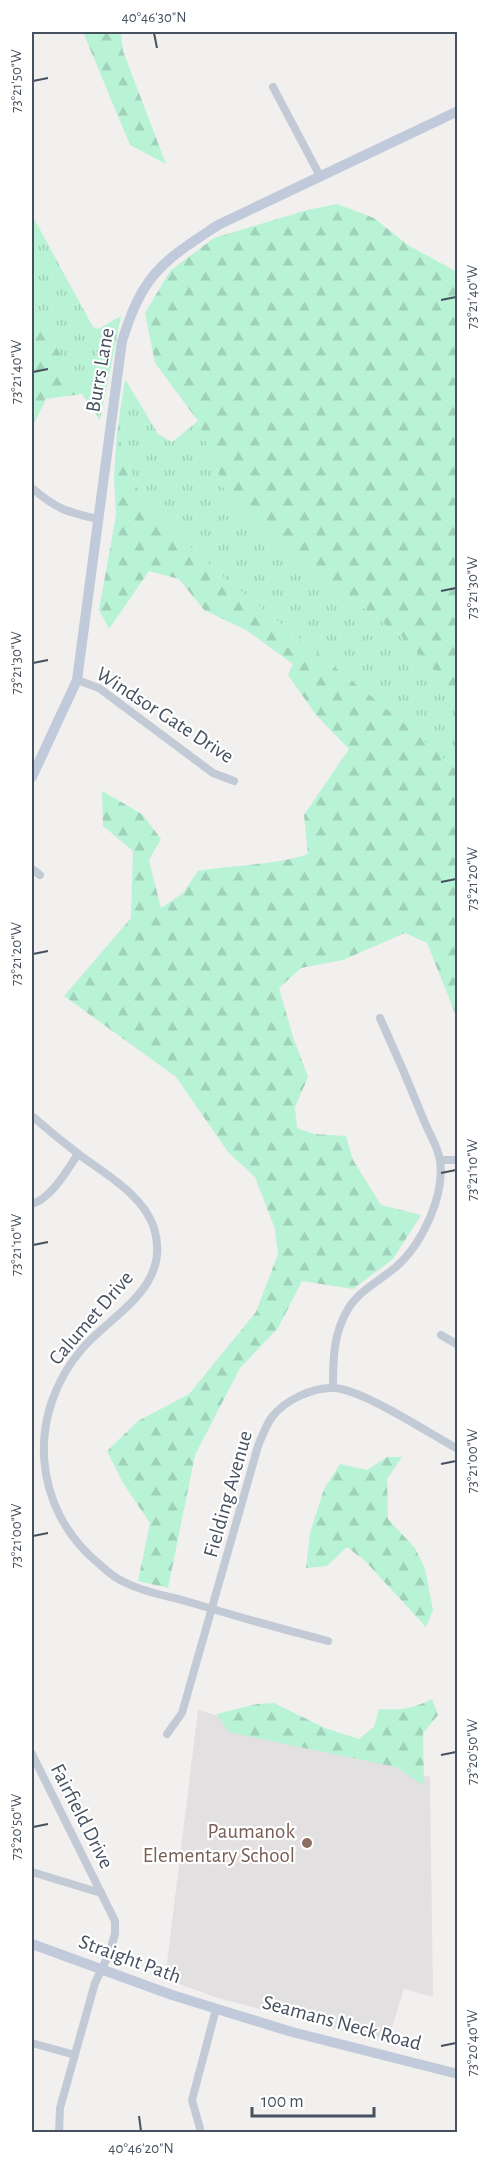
<svg xmlns="http://www.w3.org/2000/svg" width="489" height="2164" font-family="'Alegreya Sans',sans-serif">
  <style>
    .education { fill: #e3e0e1 }
    .grass { fill: url(#grass-tufts) }
    .forest { fill: url(#forest-firs) }
    .lines { fill: none; stroke-linecap: round; stroke-linejoin: round }
    .street { stroke: #c1cad5; stroke-width: 8 }
    .secondary { stroke: #c0cada; stroke-width: 10 }
    .ticks { fill: none; stroke: #45515f; stroke-width: 2 }
    .education-dot { fill: #8d6e63; stroke: #fff; stroke-width: 2 }
    .labels { text-anchor: middle; dominant-baseline: central; stroke-width: 4.5; stroke-linejoin: round; paint-order: stroke }
    .street-label { font-size: 21px; fill: #45515f; stroke: #fff }
    .education-label { font-size: 21px; fill: #785e54; stroke: #fff; text-anchor: end }
    .neatline { fill: none; stroke: #45515f; stroke-width: 2 }
    .ticks-label { font-size: 15px; text-anchor: middle; fill: #45515f }
  </style>
  <defs>
    <pattern id="grass-tufts" width="24" height="20" patternUnits="userSpaceOnUse" patternTransform="scale(1.5)"><rect width="24" height="20" fill="#b9f3d5"/><path d="M3 7l-1-3M5 7V3M7 7l1-3M15 17l-1-3M17 17v-4M19 17l1-3" fill="none" stroke="#a0d2b9"/></pattern>
    <pattern id="forest-firs" width="22" height="20" patternUnits="userSpaceOnUse" patternTransform="scale(1.5)"><rect width="22" height="20" fill="#b9f3d5"/><path d="M5 1l3.5 6h-7zM16 11l3.5 6h-7z" fill="#a0d2b9"/></pattern>
  </defs>
  <rect width="100%" height="100%" fill="#f2efef"/>
  <path class="education" d="M198,1710l232,67 3,220 -29,-8 -17,54 -169,-45 -53,-19z"/>
  <g class="grass">
    <path d="M32,215l61,112 5,2 23,-13 -21,104 -18,-26 -50,-92z"/>
    <path d="M125,379l33,55 14,8 26,-21 26,67 38,45 138,102 57,59v77l-53,-48 -181,-146 -81,-75 -25,-70z"/>
  </g>
  <g class="forest">
    <path d="M83,32h38l2,19 43,113 -36,-19z"/>
    <path d="M337,204l37,14 34,27 49,27v422l-57,-59 -138,-102 -38,-45 -26,-67 -43,-58 -10,-50 25,-42 44,-33 93,-28z"/>
    <path d="M32,302l50,92 -36,5 -14,29z"/>
    <path d="M117,432l25,70 81,75 181,146 54,48 -1,247 -30,-75 -22,-10 -62,27 -42,8 -22,20 14,49 15,40 -13,30 2,21 17,6 32,2 7,24 28,45 40,10 -28,44 -40,30 -51,-8 -24,47 -38,40 -45,87 -27,133 -30,-7 12,-58 -27,-40 -16,-32 31,-30 51,-27 67,-82 22,-58 -3,-25 -20,-52 -27,-25 -52,-75 -112,-81 67,-78 2,-67 -30,-25 -1,-35 40,23 19,25 -12,21 12,48 22,-15 15,-22c37,-7 75,-5 110,-17l-4,-39 45,-66 -33,-34 -28,-40 5,-11 -47,-34 -42,-20 -25,-31 -30,-8 -40,58 -10,-19 17,-95 -2,-38z"/>
    <path d="M387,1457h15l-15,22 1,40 27,29 10,21 8,41 -7,17 -61,-66 -18,-14 -20,19 -21,2 4,-35 14,-44 16,-25 27,6z"/>
    <path d="M432,1699l6,16 -15,18 1,53 -28,-19 -168,-35 -11,-18 40,-10 17,-1 51,25 34,11 15,-12 5,-18c20,2 36,-1 53,-10z"/>
  </g>
  <g class="lines">
    <g class="street">
      <path d="M273,87l47,89"/>
      <path d="M32,488c24,21 35,24 66,31"/>
      <path d="M77,680l22,8 114,85 21,8"/>
      <path d="M32,869l8,6"/>
      <path d="M32,1116c16,14 32,27 49,40 26,19 63,40 73,72 18,59 -41,85 -72,121 -56,65 -50,159 16,214 7,6 14,13 22,17 22,12 45,15 69,22 46,14 93,27 139,39"/>
      <path d="M440,1160h18"/>
      <path d="M32,1204c20,-6 35,-34 46,-50"/>
      <path d="M441,1335l17,10"/>
      <path d="M333,1388c0,-28 0,-54 15,-79 12,-19 31,-28 48,-42 26,-23 49,-71 44,-106 -1,-12 -10,-26 -15,-38 -14,-35 -29,-70 -45,-105"/>
      <path d="M167,1734l15,-21 76,-267c4,-10 8,-21 14,-29 13,-17 41,-30 62,-29 28,1 96,46 124,61"/>
      <path d="M32,1754l83,167v13l-6,20 -14,29 -35,125 -1,24"/>
      <path d="M32,1872l69,21"/>
      <path d="M32,2043l43,12"/>
      <path d="M201,2132l-9,-32 24,-91"/>
    </g>
    <g class="secondary">
      <path d="M32,777l45,-97 45,-339c6,-18 12,-36 22,-52 16,-28 47,-46 74,-64l240,-114"/>
      <path d="M32,1944l140,51 120,37 166,42"/>
    </g>
  </g>
  <path class="ticks" d="M154,33l3,15M33,81l15,-3M441,300l15,-3M33,372l15,-3M441,591l15,-3M33,663l15,-3M441,882l15,-3M33,954l15,-3M441,1173l15,-3M33,1245l15,-3M441,1464l15,-3M33,1536l15,-3M441,1755l15,-3M33,1827l15,-3M441,2046l15,-3M139,2116l2,15"/>
  <circle class="education-dot" cx="307" cy="1843" r="6"/>
  <g class="labels">
    <g class="street-label">
      <text transform="translate(100 370) rotate(-80)">Burrs Lane</text>
      <text transform="translate(165 715) rotate(33)">Windsor Gate Drive</text>
      <text transform="translate(91 1318) rotate(-49)">Calumet Drive</text>
      <text transform="translate(228 1494) rotate(-74)">Fielding Avenue</text>
      <text transform="translate(82 1816) rotate(63)">Fairfield Drive</text>
      <text transform="translate(130 1959) rotate(20)">Straight Path</text>
      <text transform="translate(342 2023) rotate(15)">Seamans Neck Road</text>
    </g>
    <g class="education-label">
      <text x="295" y="1831">Paumanok<tspan x="295" dy="24">Elementary School</tspan></text>
    </g>
  </g>
  <rect width="489" height="2164" fill="none" stroke="#ffffff" stroke-width="66"/>
  <path d="M252 2107v9h122v-9" fill="none" stroke="#45515f" stroke-width="3"/>
  <text x="261" y="2107" font-size="18" fill="#45515f" stroke="#ffffff" stroke-width="4.5" paint-order="stroke">100 m</text>
  <rect x="33" y="33" width="423" height="2098" class="neatline"/>
  <g class="ticks-label">
    <text x="154" y="22">40°46'30"N</text>
    <text transform="translate(16 81) rotate(-90)" y="5">73°21'50"W</text>
    <text transform="translate(472 297) rotate(-90)" y="5">73°21'40"W</text>
    <text transform="translate(16 372) rotate(-90)" y="5">73°21'40"W</text>
    <text transform="translate(472 588) rotate(-90)" y="5">73°21'30"W</text>
    <text transform="translate(16 663) rotate(-90)" y="5">73°21'30"W</text>
    <text transform="translate(472 879) rotate(-90)" y="5">73°21'20"W</text>
    <text transform="translate(16 954) rotate(-90)" y="5">73°21'20"W</text>
    <text transform="translate(472 1170) rotate(-90)" y="5">73°21'10"W</text>
    <text transform="translate(16 1245) rotate(-90)" y="5">73°21'10"W</text>
    <text transform="translate(472 1461) rotate(-90)" y="5">73°21'00"W</text>
    <text transform="translate(16 1536) rotate(-90)" y="5">73°21'00"W</text>
    <text transform="translate(472 1752) rotate(-90)" y="5">73°20'50"W</text>
    <text transform="translate(16 1827) rotate(-90)" y="5">73°20'50"W</text>
    <text transform="translate(472 2043) rotate(-90)" y="5">73°20'40"W</text>
    <text x="141" y="2153">40°46'20"N</text>
  </g>
</svg>
